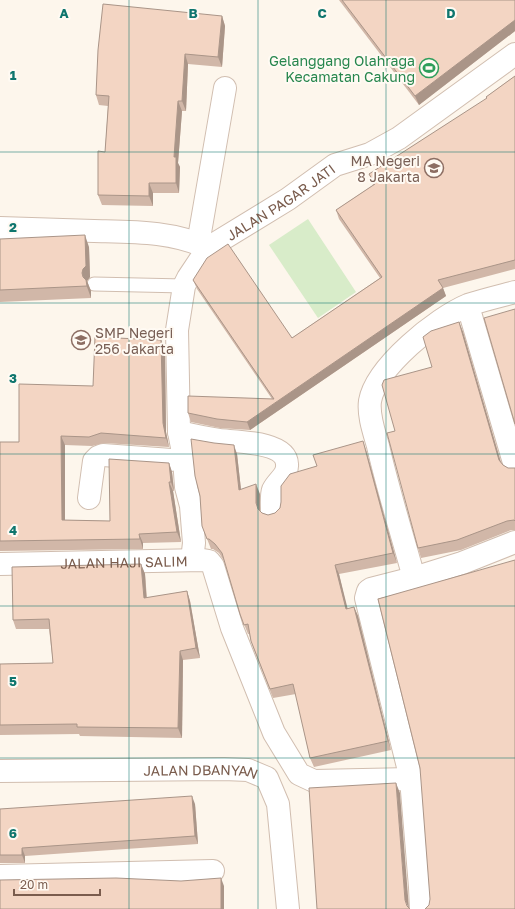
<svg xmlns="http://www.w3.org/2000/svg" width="515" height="909" font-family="'Golos Text',sans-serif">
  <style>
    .green { fill: #d8ecc9 }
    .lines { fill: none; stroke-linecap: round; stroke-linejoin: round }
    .service-casing { stroke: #d1beb0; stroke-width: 15 }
    .minor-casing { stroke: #d1beb0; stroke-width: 24 }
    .service { stroke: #fff; stroke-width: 13 }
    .minor { stroke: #fff; stroke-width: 22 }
    .wall { fill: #d1b7a8 }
    .shaded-wall { fill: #aa9588 }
    .building { fill: #f3d5c3; stroke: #aa9588 }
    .grid { fill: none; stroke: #0f766e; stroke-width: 1; stroke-opacity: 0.55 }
    .labels { text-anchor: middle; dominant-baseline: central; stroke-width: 4; stroke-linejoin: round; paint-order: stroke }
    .leisure-label { font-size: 14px; fill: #27864d; stroke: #fffaf3; text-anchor: end }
    .education-label { font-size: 14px; fill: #785e54; stroke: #fffaf3; text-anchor: end }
    .street-label { font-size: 14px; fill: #7a5c4d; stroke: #fffaf3 }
    .grid-label { font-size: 13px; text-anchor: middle; font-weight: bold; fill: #0f766e; stroke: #fffaf3; stroke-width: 4; stroke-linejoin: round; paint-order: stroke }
  </style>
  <rect width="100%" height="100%" fill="#fdf6ec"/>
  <path class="green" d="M308,219l48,73 -38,26 -49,-73z"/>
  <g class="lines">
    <g class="service-casing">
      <path id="service" d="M94,284l90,2"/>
    </g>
    <g class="minor-casing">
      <g id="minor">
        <path d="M0,228c31,1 63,2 94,3 39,1 78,0 114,17"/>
        <path d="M198,244l27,-156"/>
        <path d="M468,306l47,160"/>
        <path d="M179,432c13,3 26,6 40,8 16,2 67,1 68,24 1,12 -9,16 -14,26 -2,5 -1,16 -1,22"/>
        <path d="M89,498l5,-37 4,-4 5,-2 68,5 13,-2"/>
        <path id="s1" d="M192,560l2,-17 -3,-37 -5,-19 -2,-29 -5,-26 -2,-102 7,-44 4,-8 20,-30 80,-49 47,-34 35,-11 29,-16 116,-84"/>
        <path id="s2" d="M0,564l203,-4 6,1 4,5 19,62 42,105 25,41 15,7 97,-2"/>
        <path d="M414,578c-12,-44 -26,-88 -36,-132 -4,-14 -10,-31 -8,-45 6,-34 67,-83 98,-96 15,-5 32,-9 47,-13"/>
        <path id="s3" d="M0,771l224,-2 24,1 19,8 11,26 10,105"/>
        <path d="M0,876l213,-5"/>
        <path d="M421,909l-1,-22 -9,-108 -45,-181 2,-7 3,-2 43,-11 48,-15 53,-21"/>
      </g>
    </g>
    <use href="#service" class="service"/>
    <use href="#minor" class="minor"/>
  </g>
  <g class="wall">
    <path d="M339,0h176v31l-96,74z"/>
    <path d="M222,16l3,10 -3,41 -34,-3 -2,47h-4l-4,52 2,4 -1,26h-26v13l-51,-1 -4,-10 7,-43 3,-46 -9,-1 -3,-10z"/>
    <path d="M515,76v193l-72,19 3,8 -196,134 -30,-2 -29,-6 -3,-9 84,-14 -75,-110 -4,-9 99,58 88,-60 -41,-59 -3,-9 37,-25 -4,-11 118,-75 -1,-2z"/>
    <path d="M0,239l89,8 1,30 -3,4 4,10v7l-91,4z"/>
    <path d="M459,322l4,10 38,130 2,3 5,3h7v62h-4l-50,20 -40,8 -3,-10 -23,-117 37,-64z"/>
    <path d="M161,340l4,10 1,82 3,15 -65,-4 -12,3 -27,-1v75l45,1 59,-58 3,9 2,19h-1l8,51 -38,1v6l-143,2v-109h19z"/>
    <path d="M366,450l31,113 -58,11 8,35 7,-2 4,9 33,134 -77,17 -4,-9 -14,-64 -23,4 -19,-48 -3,-9 -2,-7h-1l-8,-20 -16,-53 -5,-8 -6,-4h-2l-9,-23 -2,-30 37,-42 4,35 19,5v17l2,2 6,2 7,-2 42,-47z"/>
    <path d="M141,564l4,10 2,24 40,-7 3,10 10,57 -17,2 -1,78 -102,-2 -1,-2 -79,1v-71l53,-1 -4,-34h-33l-3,-9z"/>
    <path d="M195,804l3,40 -173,12v7h-25v-54z"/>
  </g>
  <g class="shaded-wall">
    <path d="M222,16l3,10 -3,41 -4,-10z"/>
    <path d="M515,20v11l-96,74 -4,-9z"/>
    <path d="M185,54l3,10 -2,47 -4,-10z"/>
    <path d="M178,101l4,10 -4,52 2,4 -1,26 -3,-10 -2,-26z"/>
    <path d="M149,183l4,10v13l-4,-10z"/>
    <path d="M85,235l4,12 1,30 -3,4 4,10v7l-9,-25z"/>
    <path d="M443,288l3,8 -196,134 -3,-8z"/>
    <path d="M459,322l4,10 40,138 -4,-10z"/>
    <path d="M161,340l4,10 1,82 3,15 -3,-9 -3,-15z"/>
    <path d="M61,436l4,9v84l-3,-9z"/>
    <path d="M363,441l3,9 31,113 -4,-10z"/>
    <path d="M234,445l3,9 5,45 -3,-9z"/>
    <path d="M169,463l3,9 2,19 -3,-9z"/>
    <path d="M169,482l4,9 8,51 -4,-10z"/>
    <path d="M256,484l4,10v18l1,6 -5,-15z"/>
    <path d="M139,534l4,9v6l-3,-10z"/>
    <path d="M141,564l4,10 2,34 -3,-10z"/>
    <path d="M335,565l4,9 11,44 -4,-9z"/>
    <path d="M187,591l3,10 10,57 -4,-10z"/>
    <path d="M354,607l4,9 33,134 -3,-9z"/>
    <path d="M180,651l3,9 -1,78 -4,-10z"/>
    <path d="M396,783l4,10 9,116 -4,-9z"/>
    <path d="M192,796l3,8 3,40 -3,-8z"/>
    <path d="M22,848l3,8v7l-3,-8z"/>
    <path d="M221,878l3,8v23h-3z"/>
  </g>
  <g class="building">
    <path d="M342,0h173v20l-100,76z"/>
    <path d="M103,4l119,12 -4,41 -33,-3 -3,47h-4l-4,56h2v26h-27v13l-51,-1v-44l7,1 4,-56 -13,-1 2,-45z"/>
    <path d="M515,76v184l-77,20 5,8 -196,134 -30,-3 -29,-6v-17l86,3 -81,-119 14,-22 21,-14 64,94 90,-61 -46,-67 39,-26 -6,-10 118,-76 -1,-1z"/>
    <path d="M85,235l1,31 -3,3 -1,4 1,4 3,3 1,6 -87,4v-51z"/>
    <path d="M515,309v115l-31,-106z"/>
    <path d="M459,322l40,138 4,5 5,3h7v53l-1,-1 -7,1 -50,19 -39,8 -31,-115 8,-2 -13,-46 2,-5 48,-13 -9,-30 8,-6z"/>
    <path d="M95,337l66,3 2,83 3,15 -65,-5 -12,4 -28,-1 1,84 48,1 -1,-62 60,4 2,19h-2l8,50 -38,2 1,5 -140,2v-99h19v-58l74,2z"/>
    <path d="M191,439l23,4 20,2 5,45 17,-6v19l2,6 4,4 6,2 7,-2 5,-5 1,-6v-16l9,-12 27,-8 -4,-11 50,-14 30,112 -58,12 11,44 8,-2 34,134 -78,17 -17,-74 -23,5 -19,-48 -3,-17 -4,1 -4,-11 -18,-61 -7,-9 -6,-5h-2l-5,-13 -2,-30 -5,-20z"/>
    <path d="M515,560v349h-90l4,-4 1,-6 -10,-131 -42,-169z"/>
    <path d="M141,564l3,34 43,-7 9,57 -16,3 -2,77 -101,-1v-3l-77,1v-61l53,-1 -4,-44 -36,1 -1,-53z"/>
    <path d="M396,783l9,117 2,6 3,3h-93l-8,-121z"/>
    <path d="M192,796l3,40 -173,12v7h-22v-46z"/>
    <path d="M116,878l65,3 40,-3v31h-221v-29z"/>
  </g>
  <path class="grid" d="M129,0v909M258,0v909M386,0v909M0,152h515M0,303h515M0,454h515M0,606h515M0,758h515"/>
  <defs>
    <g id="stadium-ring" transform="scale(1)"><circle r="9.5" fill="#fffaf3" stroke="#2e9e5b" stroke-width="1.5"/><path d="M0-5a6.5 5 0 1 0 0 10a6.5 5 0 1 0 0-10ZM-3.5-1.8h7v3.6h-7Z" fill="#2e9e5b"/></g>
    <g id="school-ring" transform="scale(1)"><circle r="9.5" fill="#fffaf3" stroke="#8d6e63" stroke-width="1.5"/><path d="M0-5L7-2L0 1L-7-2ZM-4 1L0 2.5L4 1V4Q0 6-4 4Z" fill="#8d6e63"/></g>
  </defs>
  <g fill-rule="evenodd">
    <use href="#stadium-ring" x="429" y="68"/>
    <use href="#school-ring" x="434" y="168"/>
    <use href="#school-ring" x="81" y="340"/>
  </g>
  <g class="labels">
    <g class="leisure-label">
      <text x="415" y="60">Gelanggang Olahraga<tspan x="415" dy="16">Kecamatan Cakung</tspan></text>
    </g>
    <g class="education-label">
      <text x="420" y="160">MA Negeri<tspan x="420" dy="16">8 Jakarta</tspan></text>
      <text x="95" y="332" text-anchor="start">SMP Negeri<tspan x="95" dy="16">256 Jakarta</tspan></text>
    </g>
    <g class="street-label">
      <text stroke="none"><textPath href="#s1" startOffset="407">JALAN PAGAR JATI</textPath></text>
      <text stroke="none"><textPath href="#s2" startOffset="124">JALAN HAJI SALIM</textPath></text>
      <text stroke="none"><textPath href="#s3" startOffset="201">JALAN DBANYAN</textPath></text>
    </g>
  </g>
  <g class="grid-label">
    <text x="64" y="18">A</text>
    <text x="193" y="18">B</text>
    <text x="322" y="18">C</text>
    <text x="451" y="18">D</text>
    <text x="13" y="80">1</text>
    <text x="13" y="232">2</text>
    <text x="13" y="383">3</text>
    <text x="13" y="535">4</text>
    <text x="13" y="686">5</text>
    <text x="13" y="838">6</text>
  </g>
  <path d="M14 889v6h86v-6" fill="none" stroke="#7a5c4d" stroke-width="2"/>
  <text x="20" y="889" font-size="12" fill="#7a5c4d" stroke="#fffaf3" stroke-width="3" paint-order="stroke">20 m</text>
</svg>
